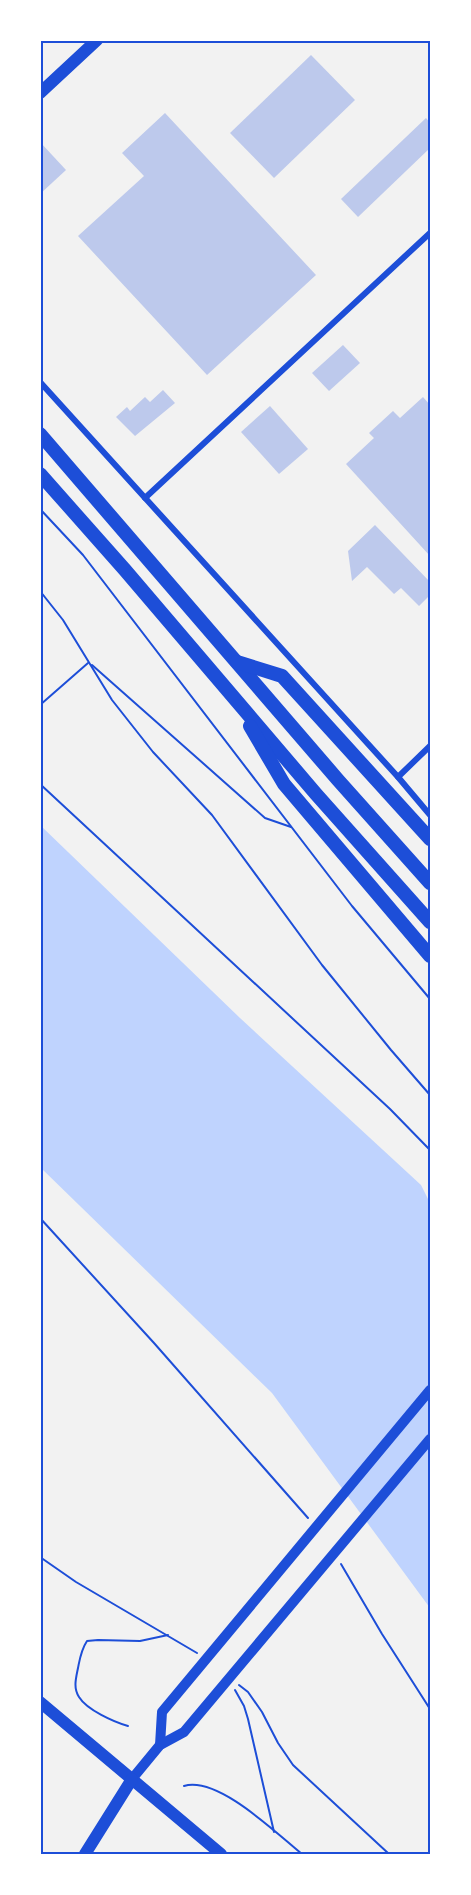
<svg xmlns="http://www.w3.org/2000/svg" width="471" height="1895" font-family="Commissioner,sans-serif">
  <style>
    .water { fill: #bfd3fe }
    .building { fill: #bdc9ec }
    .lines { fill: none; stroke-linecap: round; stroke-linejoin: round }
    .path { stroke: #1d4ed8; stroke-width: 2 }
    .minor { stroke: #1d4ed8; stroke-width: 6 }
    .tertiary { stroke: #1d4ed8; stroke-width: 10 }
    .secondary { stroke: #1d4ed8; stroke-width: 12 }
    .trunk { stroke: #1d4ed8; stroke-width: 14 }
    .neatline { fill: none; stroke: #1d4ed8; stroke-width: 2 }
  </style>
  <rect width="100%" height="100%" fill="#f2f2f2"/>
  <path class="water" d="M40,825l200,193 181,167 9,18v405l-158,-215 -231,-225z"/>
  <g class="building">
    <path d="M311,55l44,45 -81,78 -44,-45z"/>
    <path d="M165,113l151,162 -109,100 -129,-139 66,-60 -22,-23z"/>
    <path d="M426,118l4,5v25l-72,69 -17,-18z"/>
    <path d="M40,142l26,28 -26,24z"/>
    <path d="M343,345l17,18 -31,28 -17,-18z"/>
    <path d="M163,390l12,13 -40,33 -19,-19 11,-10 3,4 15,-14 5,5z"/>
    <path d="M423,397l7,8v151l-84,-92 28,-26 -5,-5 24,-22 7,7z"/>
    <path d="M270,406l38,43 -29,25 -38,-42z"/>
    <path d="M375,525l55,57v13l-11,11 -18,-18 -7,6 -27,-27 -15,14 -4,-30z"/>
  </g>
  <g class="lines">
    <g class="path">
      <path d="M40,509l43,46 269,351 78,93"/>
      <path d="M40,591l23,29 49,80 41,52 59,63 110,150 69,85 39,45"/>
      <path d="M92,665l173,153 26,9"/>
      <path d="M40,705l48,-42"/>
      <path d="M40,784l350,325 40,41"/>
      <path d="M40,1218l114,125 154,175"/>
      <path d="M40,1557l36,25 121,71"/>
      <path d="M341,1564l41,70 48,75"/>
      <path d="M239,1685l9,7 14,20 16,31 15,22 96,89"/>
      <path d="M235,1690l9,16 4,13 26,113"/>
      <path d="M128,1726c-14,-4 -41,-16 -49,-29 -6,-9 -3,-19 -1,-29 2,-10 3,-18 9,-27l11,-1 42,1 28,-6"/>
      <path d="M184,1786c34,-10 92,47 118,68"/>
    </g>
    <g class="minor">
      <path d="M40,382l358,395 32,38"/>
      <path d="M145,498l285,-265"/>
      <path d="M398,777l32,-31"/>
    </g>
    <g class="tertiary">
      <path d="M160,1745l2,-33 268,-322"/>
      <path d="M132,1779l28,-34 24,-13 246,-293"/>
    </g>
    <g class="secondary">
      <path d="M40,93l57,-53"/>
      <path d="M40,1702l181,152"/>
      <path d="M85,1854l47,-75"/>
    </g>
    <g class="trunk">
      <path d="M40,434l298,346 92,103"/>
      <path d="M40,474l85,96 191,224 114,128"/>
      <path d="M237,662l45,14 148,163"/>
      <path d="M250,726l34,58 146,172"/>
    </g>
  </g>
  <rect width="471" height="1895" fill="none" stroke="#ffffff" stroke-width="84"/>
  <rect x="42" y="42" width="387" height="1811" class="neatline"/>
</svg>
